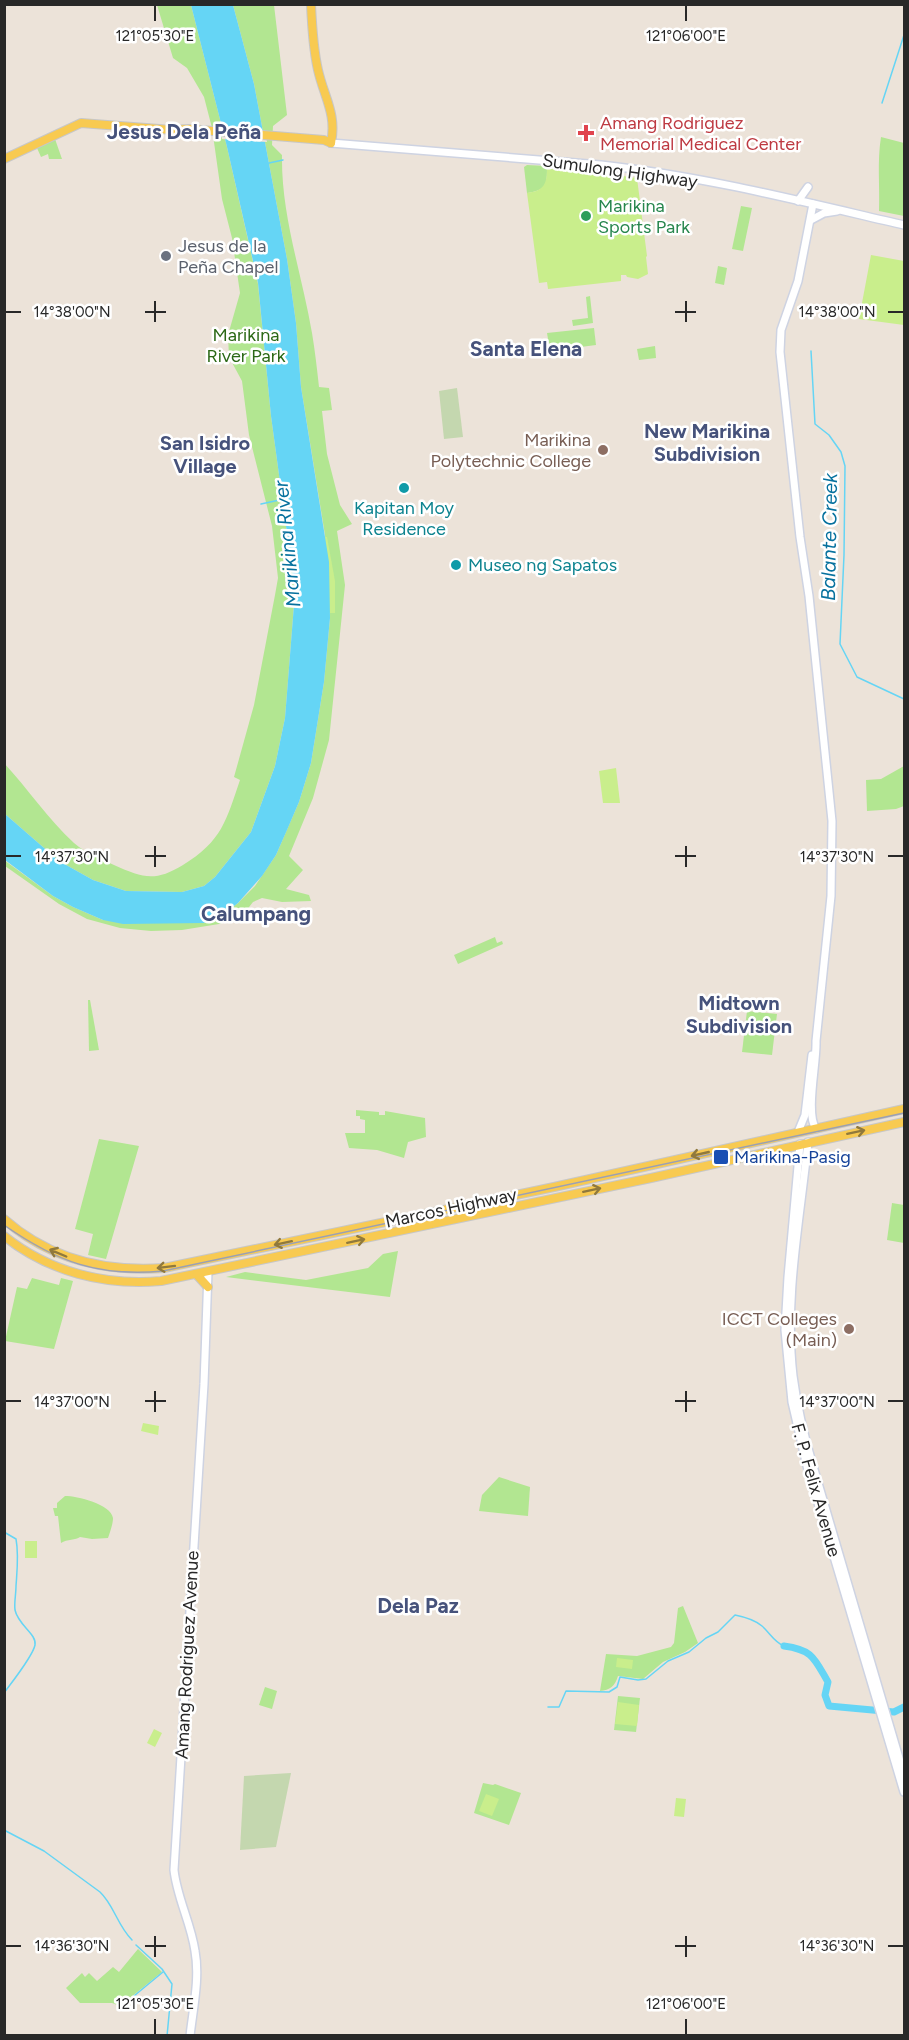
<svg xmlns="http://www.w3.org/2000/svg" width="909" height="2040" font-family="Figtree,sans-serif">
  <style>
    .green { fill: #b2e691 }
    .cemetery { fill: #c4d7af }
    .pitch { fill: #c9ee8c }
    .water { fill: #65d5f5 }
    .pier { fill: #ece3d9 }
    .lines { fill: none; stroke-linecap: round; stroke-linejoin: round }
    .stream { stroke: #65d5f5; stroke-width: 1.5 }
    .river { stroke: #65d5f5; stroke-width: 7 }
    .secondary-casing { stroke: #ced3e2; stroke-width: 10 }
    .primary-casing { stroke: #c7c7c7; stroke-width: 10 }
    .secondary { stroke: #fff; stroke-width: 7 }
    .primary { stroke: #f8ca51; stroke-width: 8 }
    .rail { stroke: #9ba0b4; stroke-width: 1.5 }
    .oneway { stroke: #90793c }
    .ticks { fill: none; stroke: #282828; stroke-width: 2 }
    .health-dot { fill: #e0444e; stroke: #fff; stroke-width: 2 }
    .leisure-dot { fill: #2e9e5b; stroke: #fff; stroke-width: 2 }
    .worship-dot { fill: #6b7280; stroke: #fff; stroke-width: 2 }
    .education-dot { fill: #8d6e63; stroke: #fff; stroke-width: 2 }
    .culture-dot { fill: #0f9aa8; stroke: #fff; stroke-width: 2 }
    .transit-dot { fill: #1a4fb4; stroke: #fff; stroke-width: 2 }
    .labels { text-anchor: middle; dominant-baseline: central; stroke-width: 5; stroke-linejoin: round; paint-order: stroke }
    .health-label { font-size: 18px; fill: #be3a42; stroke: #fff; text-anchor: start }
    .street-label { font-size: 18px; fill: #282828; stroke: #fff }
    .leisure-label { font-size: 18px; fill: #27864d; stroke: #fff; text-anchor: start }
    .worship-label { font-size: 18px; fill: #5b616d; stroke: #fff; text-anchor: start }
    .park-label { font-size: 18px; fill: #2a6815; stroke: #fff }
    .education-label { font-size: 18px; fill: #785e54; stroke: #fff; text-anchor: end }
    .culture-label { font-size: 18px; fill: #0d838f; stroke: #fff }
    .transit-label { font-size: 18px; fill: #164399; stroke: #fff; text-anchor: start }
    .neighbourhood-label { font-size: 20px; font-weight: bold; fill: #46527b; stroke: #fff }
    .water-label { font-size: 20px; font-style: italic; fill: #06719e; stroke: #fff }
    .quarter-label { font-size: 21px; font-weight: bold; fill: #46527b; stroke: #fff }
    .ticks-label { font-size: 15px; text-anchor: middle; fill: #282828; stroke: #fff; stroke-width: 5; stroke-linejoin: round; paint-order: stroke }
  </style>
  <rect width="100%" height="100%" fill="#ece3d9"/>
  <g class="green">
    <path d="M157,5h34l36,142 31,137 13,132 24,176 -10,126 -10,48 -24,66 -36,45 -11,9 -22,6 -56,-1 -33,-11 -34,-19 -54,-47 -1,-51c24,26 44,56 70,80 11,10 27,16 40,22 29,13 41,17 69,0 39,-24 43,-44 57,-85l-6,-3 20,-72 21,-110 3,-17 -6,-52 -23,-91 -7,-54 -13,-24 -1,-22 12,-42 -8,-55 -10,-39 -10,-71 -8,-31 -17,-29 -14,-10z"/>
    <path d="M233,5h41l13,110 -14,11 -1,19 10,10c-1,61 20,119 30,178 3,18 5,36 7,54l10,1 3,22 -10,1 5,43 13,51 12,19 -15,7 8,54 -16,155 -16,58 -24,58 14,14 -17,19 23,6 2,6 -29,1 -20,-4 -9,4 -11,14 -23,8 -37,6 -31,1 -31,-3 -33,-9 -28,-15 -54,-38 -1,-6 49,36 20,11 30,13 118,-4 17,-13 17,-17 21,-31 23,-53 12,-39 13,-81 6,-64 -5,-83 -24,-148 -5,-64 -9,-64 -33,-175z"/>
    <path d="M881,137l23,6v73l-25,-5c1,-25 -2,-49 2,-74z"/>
    <path d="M55,139l7,20h-13l-1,-5 -7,3 -4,-9z"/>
    <path d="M527,165l20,1c0,18 0,24 -20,27l-3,-26z"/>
    <path d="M741,206l11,2 -9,43 -11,-2z"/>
    <path d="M718,266l9,2 -3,17 -9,-2z"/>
    <path d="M590,296l3,27 -20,3 -1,-6 16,-2 -2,-21z"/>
    <path d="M594,328l2,17 -46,6 -3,-18z"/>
    <path d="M655,346l1,12 -17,2 -2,-11z"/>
    <path d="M904,766v40l-8,3 -29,2 -1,-31 15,-1z"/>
    <path d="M495,937l2,6 5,-2 1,3 -45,20 -4,-9z"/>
    <path d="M88,1000h2l9,50 -10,1z"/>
    <path d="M747,1011l30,3 -5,41 -30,-3z"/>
    <path d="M356,1110l23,2v3h6v-4l40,7 1,19 -18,5 -4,16 -27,-8 -28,-2 -4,-15h20v-13l-5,-1v-3h-4z"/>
    <path d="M99,1139l40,7 -33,113 -18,-4 5,-21 -18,-5z"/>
    <path d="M892,1203l12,2v38l-17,-3z"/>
    <path d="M398,1251l-8,46 -164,-20 19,-5 61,8 62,-12 15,-14z"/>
    <path d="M32,1278l27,7 2,-7 12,3 -19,68 -49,-8 12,-54 10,2z"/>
    <path d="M499,1477l31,10 -2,29 -49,-5 3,-16z"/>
    <path d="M65,1496c12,0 46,8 48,22 0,6 -3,14 -5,20l-16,1 -12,-2c-4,3 -13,2 -19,6l-3,-27h-3l-2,-8h4v-5z"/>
    <path d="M683,1606l15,37 -13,9 -22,10 -20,17 -25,-3c-3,10 -8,14 -18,15l6,-37 31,2 34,-9 3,-4 4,-35z"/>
    <path d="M265,1687l12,4 -5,18 -13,-4z"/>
    <path d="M618,1696l22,2 -4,34 -22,-2z"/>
    <path d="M483,1783l10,2 2,-1 26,9 -12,32 -35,-12z"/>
    <path d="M138,1949l24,23 -42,34 -8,-3h-32l-14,-15 16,-15 3,4 4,-4 8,8 16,-14 6,5z"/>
  </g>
  <g class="cemetery">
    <path d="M457,388l6,49 -19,2 -5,-48z"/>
    <path d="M291,1773l-15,74 -36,3 4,-74z"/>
  </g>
  <g class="pitch">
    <path d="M547,169l33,1 57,8 10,78 -1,1 2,17 -10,5 -11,-2 -1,-2h-5v6l-73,8 -1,-7 -8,1 -12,-90c16,-2 20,-8 20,-24z"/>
    <path d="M871,255l33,6v64l-45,-6z"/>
    <path d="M319,537h8l8,44v32h-6z"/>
    <path d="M616,768l4,35h-17l-4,-32z"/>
    <path d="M143,1423l16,3 -1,9 -17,-4z"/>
    <rect x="25" y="1541" width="12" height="17"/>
    <path d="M617,1658l16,2 -1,9 -16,-2z"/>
    <path d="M618,1702l21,3 -2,21 -22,-2z"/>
    <path d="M154,1729l8,4 -7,14 -8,-4z"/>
    <path d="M486,1794l13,5 -7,17 -13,-5z"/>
    <path d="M676,1798l10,1 -2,18 -10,-1z"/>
  </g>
  <path class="water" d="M191,5h42l21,79 33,175 9,64 5,64 28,175 1,56 -6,64 -13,81 -12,39 -12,28 -11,25 -14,21 -24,27 -17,13 -17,7 -81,1 -20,-4 -30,-13 -20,-11 -48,-36v-46l54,47 34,19 33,11 56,1 22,-6 11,-9 36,-45 24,-66 10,-48 10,-126 -24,-176 -13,-133 -31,-136z"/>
  <path class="pier" d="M219,128l46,4 2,10 -45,-3z"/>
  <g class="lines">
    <g class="stream">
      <path d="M882,103l22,-68"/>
      <path d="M269,163l14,-3"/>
      <path d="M811,351l4,73 14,11 12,17 4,14 -1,89 -4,89 17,33 47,22"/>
      <path d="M261,504l23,-5"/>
      <path d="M4,1532l12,7c3,16 1,32 0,47 0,8 -2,17 -1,24 3,15 22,24 20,35 -2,11 -23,37 -31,48"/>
      <path d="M548,1707h11l7,-16 43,1 8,-5 3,-10 18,3 8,-1 22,-18 21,-9 17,-14 12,-6 17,-17c10,2 20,5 27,11 8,7 12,16 22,20"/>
      <path d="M4,1830l40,21 56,41c14,13 17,33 32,48"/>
      <path d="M136,1945l26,24 10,15 -5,52"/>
      <path d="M123,2005l40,-33"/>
    </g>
    <path class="river" d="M784,1646c29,4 30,12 44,36l-3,13 4,11 65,6 10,-5"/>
    <g class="secondary-casing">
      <g id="secondary">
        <path d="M331,143l270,22c102,11 203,37 303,60"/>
        <path d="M798,201l10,-14"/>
        <path d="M813,204l-15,77 -17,49 -1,22 20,185 9,59 23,225 -1,75 -15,145c1,22 -11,72 0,88"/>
        <path d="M811,220l13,-7 13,-2"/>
        <path d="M798,1132l7,-17 7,-60"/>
        <path d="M808,1142c-8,78 -24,156 -15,234 4,31 11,60 20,90l91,309"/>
        <path d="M800,1144l-12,133 -3,53 7,72 15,64 97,326"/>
        <path d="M190,2036c3,-27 10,-58 5,-85 -4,-28 -18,-53 -21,-81l30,-486 4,-112"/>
      </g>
    </g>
    <g class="primary-casing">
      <g id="primary">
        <path d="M311,4c1,23 2,44 7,66 6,27 19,44 13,73"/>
        <path d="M4,159l77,-36 91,7 17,-1 135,11 7,3"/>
        <path d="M4,1219c45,40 102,53 160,49l390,-81 350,-78"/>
        <path d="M4,1236c45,36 101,50 157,45l490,-103 253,-56"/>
        <path d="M197,1275l11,12"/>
      </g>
    </g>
    <use href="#secondary" class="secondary"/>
    <use href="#primary" class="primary"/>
    <path class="rail" d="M4,1225c53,37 94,52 159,46l741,-158"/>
  </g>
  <defs><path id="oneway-shaft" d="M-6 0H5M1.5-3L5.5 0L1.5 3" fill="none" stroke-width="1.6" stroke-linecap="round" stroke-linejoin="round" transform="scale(1.5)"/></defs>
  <g class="oneway">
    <use href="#oneway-shaft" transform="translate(856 1132) rotate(-12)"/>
    <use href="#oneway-shaft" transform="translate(700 1154) rotate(167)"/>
    <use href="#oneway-shaft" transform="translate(592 1190) rotate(-12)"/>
    <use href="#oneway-shaft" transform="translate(356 1241) rotate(-12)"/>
    <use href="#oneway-shaft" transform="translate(283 1243) rotate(168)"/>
    <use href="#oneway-shaft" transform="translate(58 1253) rotate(-157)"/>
    <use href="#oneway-shaft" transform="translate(166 1267) rotate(173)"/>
  </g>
  <path class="ticks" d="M155,6v15M686,6v15M155,301v21M686,301v21M6,312h15M145,312h21M675,312h21M888,312h15M155,846v21M686,846v21M6,856h15M145,856h21M675,856h21M888,856h15M155,1391v21M686,1391v21M6,1401h15M145,1401h21M675,1401h21M888,1401h15M155,1936v21M686,1936v21M6,1946h15M145,1946h21M675,1946h21M888,1946h15M155,2019v15M686,2019v15"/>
  <path class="health-dot" d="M583 124h6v6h6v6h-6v6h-6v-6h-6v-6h6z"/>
  <circle class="leisure-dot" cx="586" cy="216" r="6"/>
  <circle class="worship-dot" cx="166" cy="256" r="6"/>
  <g class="education-dot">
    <circle cx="603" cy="450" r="6"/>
    <circle cx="849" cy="1329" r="6"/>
  </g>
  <g class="culture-dot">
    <circle cx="404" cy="488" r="6"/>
    <circle cx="456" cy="565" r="6"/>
  </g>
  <rect class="transit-dot" x="713" y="1149" width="16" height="16" rx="3"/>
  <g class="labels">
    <g class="health-label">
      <text x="600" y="123">Amang Rodriguez<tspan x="600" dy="21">Memorial Medical Center</tspan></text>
    </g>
    <g class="street-label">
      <text transform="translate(620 171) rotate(8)">Sumulong Highway</text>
      <text transform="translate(451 1208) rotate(-12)">Marcos Highway</text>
      <text transform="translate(816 1490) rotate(74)">F. P. Felix Avenue</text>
      <text transform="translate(187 1655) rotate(-87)">Amang Rodriguez Avenue</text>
    </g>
    <g class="leisure-label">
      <text x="598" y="206">Marikina<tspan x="598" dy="21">Sports Park</tspan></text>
    </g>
    <g class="worship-label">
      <text x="178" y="246">Jesus de la<tspan x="178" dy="21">Peña Chapel</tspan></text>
    </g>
    <g class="park-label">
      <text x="246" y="335">Marikina<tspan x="246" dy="21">River Park</tspan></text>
    </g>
    <g class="education-label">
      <text x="591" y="440">Marikina<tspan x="591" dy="21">Polytechnic College</tspan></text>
      <text x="837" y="1319">ICCT Colleges<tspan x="837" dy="21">(Main)</tspan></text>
    </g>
    <g class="culture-label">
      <text x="404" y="508">Kapitan Moy<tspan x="404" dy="21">Residence</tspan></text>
      <text x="468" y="565" text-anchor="start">Museo ng Sapatos</text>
    </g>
    <g class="transit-label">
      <text x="734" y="1157">Marikina-Pasig</text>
    </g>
    <g class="neighbourhood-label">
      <text x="707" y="431">New Marikina<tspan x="707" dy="23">Subdivision</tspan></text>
      <text x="205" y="443">San Isidro<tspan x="205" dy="23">Village</tspan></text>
      <text x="739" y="1003">Midtown<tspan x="739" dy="23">Subdivision</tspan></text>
    </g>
    <g class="water-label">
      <text transform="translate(829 537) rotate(-89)">Balante Creek</text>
      <text transform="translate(287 544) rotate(-96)">Marikina River</text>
    </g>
    <g class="quarter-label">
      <text x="184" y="131">Jesus Dela Peña</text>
      <text x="526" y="348">Santa Elena</text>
      <text x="256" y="913">Calumpang</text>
      <text x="418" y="1605">Dela Paz</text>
    </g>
  </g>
  <g class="ticks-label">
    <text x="155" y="41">121°05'30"E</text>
    <text x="686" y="41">121°06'00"E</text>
    <text x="72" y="317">14°38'00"N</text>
    <text x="837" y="317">14°38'00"N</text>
    <text x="72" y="862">14°37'30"N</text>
    <text x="837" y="862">14°37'30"N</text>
    <text x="72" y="1407">14°37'00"N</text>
    <text x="837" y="1407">14°37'00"N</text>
    <text x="72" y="1951">14°36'30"N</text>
    <text x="837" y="1951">14°36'30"N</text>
    <text x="155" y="2009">121°05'30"E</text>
    <text x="686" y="2009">121°06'00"E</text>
  </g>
  <rect width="909" height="2040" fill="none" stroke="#282828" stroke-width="12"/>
</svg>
